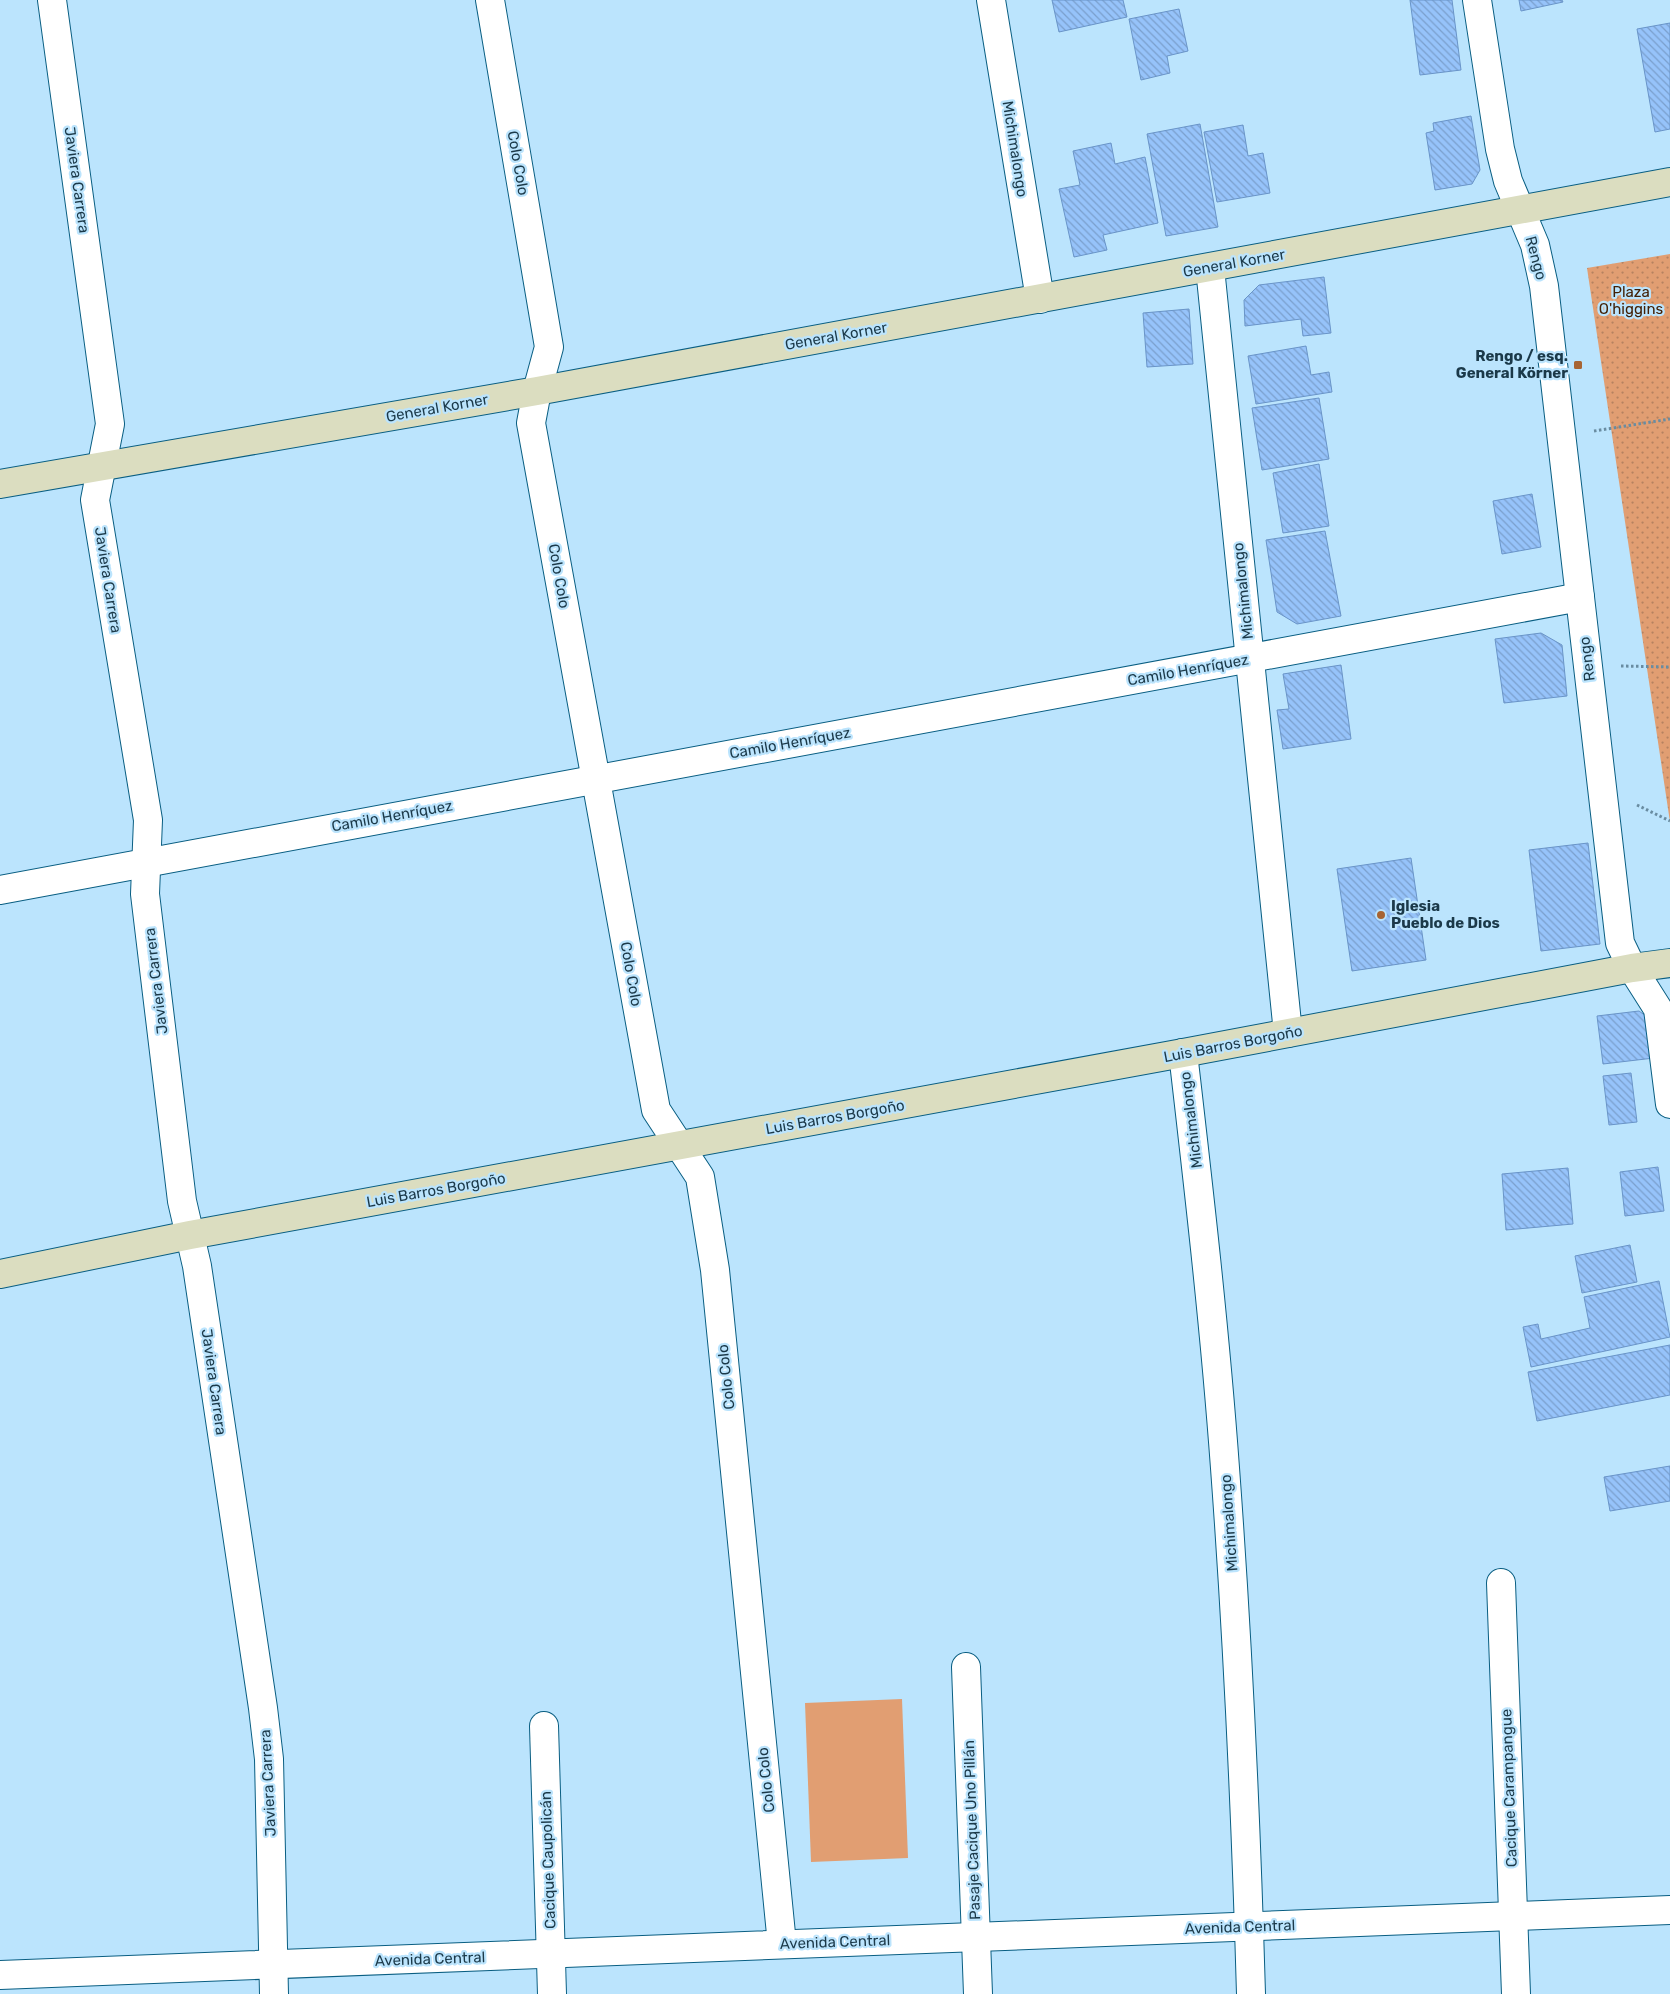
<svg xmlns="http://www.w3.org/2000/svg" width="1670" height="1994" font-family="Rubik,sans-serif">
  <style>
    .green { fill: #e19e72 }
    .park { fill: url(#park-dots) }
    .building { fill: url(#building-back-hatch); stroke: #6994c8 }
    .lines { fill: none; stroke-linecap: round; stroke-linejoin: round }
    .street-casing { stroke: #095e82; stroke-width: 30 }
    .secondary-casing { stroke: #095e82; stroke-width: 30 }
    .path { stroke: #698ca1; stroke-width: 3; stroke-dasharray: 2.5 2.5; stroke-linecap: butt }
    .street { stroke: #fff; stroke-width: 28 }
    .secondary { stroke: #dbddc0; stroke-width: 28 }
    .poi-dot { fill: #a76433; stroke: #bbe4fd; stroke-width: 2 }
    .labels { text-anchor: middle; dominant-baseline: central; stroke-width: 4.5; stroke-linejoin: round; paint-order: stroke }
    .street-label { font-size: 15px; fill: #1b3949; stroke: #bbe4fd }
    .park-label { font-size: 15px; fill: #432005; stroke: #bbe4fd }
    .poi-label { font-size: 15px; font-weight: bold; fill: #1b3949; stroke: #bbe4fd; text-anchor: end }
  </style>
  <defs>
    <pattern id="park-dots" width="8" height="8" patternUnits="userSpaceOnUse" patternTransform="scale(1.25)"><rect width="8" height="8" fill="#e19e72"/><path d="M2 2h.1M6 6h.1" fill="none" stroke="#b68260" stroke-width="1.8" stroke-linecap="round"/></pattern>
    <pattern id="building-back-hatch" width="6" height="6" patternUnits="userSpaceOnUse" patternTransform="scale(1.25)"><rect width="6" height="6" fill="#96c3fa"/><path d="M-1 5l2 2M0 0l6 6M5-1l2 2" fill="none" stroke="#7a9fcc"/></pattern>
  </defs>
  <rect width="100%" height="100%" fill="#bbe4fd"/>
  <path class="green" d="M902,1699l6,159 -97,4 -6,-159z"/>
  <path class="park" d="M1670,254v568l-83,-554z"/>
  <g class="building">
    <path d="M1052,0h71l4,17 -68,15z"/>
    <path d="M1410,0h42l9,70 -41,5z"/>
    <path d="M1519,0h43l1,2 -42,9z"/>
    <path d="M1179,9l9,42 -21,5 3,17 -29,7 -12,-61z"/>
    <path d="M1670,23v106l-15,3 -18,-103z"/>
    <path d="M1471,116l9,54 -8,14 -37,6 -9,-57 8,-2 -1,-8z"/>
    <path d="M1200,124l18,103 -52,9 -19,-102z"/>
    <path d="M1243,125l5,31 15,-3 7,40 -53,9 -13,-70z"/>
    <path d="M1111,143l4,21 30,-7 13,66 -55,12 4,15 -33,7 -15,-68 21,-4 -7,-34z"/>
    <path d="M1324,277l7,56 -28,3 -2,-17 -56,7 -1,-26 15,-15z"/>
    <path d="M1189,309l4,55 -46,3 -4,-54z"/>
    <path d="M1306,346l5,29 18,-3 3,20 -76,12 -8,-48z"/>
    <path d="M1319,398l10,61 -67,11 -10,-62z"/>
    <path d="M1319,464l10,62 -46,7 -10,-60z"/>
    <path d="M1532,494l9,53 -39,7 -9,-53z"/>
    <path d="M1325,531l16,85 -44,8 -20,-12 -11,-72z"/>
    <path d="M1541,633l21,12 5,51 -63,7 -9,-64z"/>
    <path d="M1341,665l10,74 -68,10 -6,-39 12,-1 -6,-35z"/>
    <path d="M1588,843l12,101 -59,7 -12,-101z"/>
    <path d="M1411,858l15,102 -74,11 -15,-102z"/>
    <path d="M1639,1011l14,10 1,37 -51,6 -6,-48z"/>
    <path d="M1631,1073l6,49 -28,3 -6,-49z"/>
    <path d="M1658,1167l6,44 -39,5 -5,-44z"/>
    <path d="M1568,1168l5,56 -67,6 -4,-56z"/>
    <path d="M1630,1245l7,37 -55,11 -7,-37z"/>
    <path d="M1659,1281l11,56 -139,30 -8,-40 15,-3 3,15 49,-11 -6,-31z"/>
    <path d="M1670,1345v50l-133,26 -9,-49z"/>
    <path d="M1670,1466v35l-60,10 -6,-34z"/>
  </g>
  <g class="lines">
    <g class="street-casing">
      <g id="street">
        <path d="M52,0l58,424 -15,76 53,320 -3,74 37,307 15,65 66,442 6,51 5,235"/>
        <path d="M490,0l59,347 -12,44 -6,32 125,687 44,67 15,93 67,674"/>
        <path d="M991,0l49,299"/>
        <path d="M1477,0l23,149 8,32 27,64 9,41 76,657 12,25 26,41 12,95"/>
        <path d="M1210,268l78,765"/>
        <path d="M0,890l1580,-293"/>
        <path d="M1183,1053c16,138 32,277 42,415 13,175 21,351 26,526"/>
        <path d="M1501,1583l15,411"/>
        <path d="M966,1667l12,327"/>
        <path d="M544,1726l8,268"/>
        <path d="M0,1975l1670,-65"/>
      </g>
    </g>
    <g class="secondary-casing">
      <g id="secondary">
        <path d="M0,484l537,-93 1133,-209"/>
        <path d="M0,1274l190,-39 993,-182 449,-85 38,-5"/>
      </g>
    </g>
    <g class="path">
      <path d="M1594,431l76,-12"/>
      <path d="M1621,666l49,1"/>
      <path d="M1637,805l33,16"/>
    </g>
    <use href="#street" class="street"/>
    <use href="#secondary" class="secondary"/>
  </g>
  <g class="poi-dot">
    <rect x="1573" y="360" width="10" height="10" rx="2.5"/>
    <circle cx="1381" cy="915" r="5"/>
  </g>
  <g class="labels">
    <g class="street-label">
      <text transform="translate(1015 149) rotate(81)">Michimalongo</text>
      <text transform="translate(518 163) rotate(80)">Colo Colo</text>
      <text transform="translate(77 180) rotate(82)">Javiera Carrera</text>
      <text transform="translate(1536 258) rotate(75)">Rengo</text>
      <text transform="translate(1234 263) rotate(-10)">General Korner</text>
      <text transform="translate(836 336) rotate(-10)">General Korner</text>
      <text transform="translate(437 408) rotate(-10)">General Korner</text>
      <text transform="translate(559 576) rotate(80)">Colo Colo</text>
      <text transform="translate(108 580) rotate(81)">Javiera Carrera</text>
      <text transform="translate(1243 591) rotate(-96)">Michimalongo</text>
      <text transform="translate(1587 659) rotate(-97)">Rengo</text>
      <text transform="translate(1188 670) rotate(-10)">Camilo Henríquez</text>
      <text transform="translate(790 743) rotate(-10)">Camilo Henríquez</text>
      <text transform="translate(392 816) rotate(-10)">Camilo Henríquez</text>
      <text transform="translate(631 974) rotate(80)">Colo Colo</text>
      <text transform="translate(156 981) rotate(-97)">Javiera Carrera</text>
      <text transform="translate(1233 1044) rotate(-11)">Luis Barros Borgoño</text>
      <text transform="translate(835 1117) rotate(-10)">Luis Barros Borgoño</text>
      <text transform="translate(1191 1120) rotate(-97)">Michimalongo</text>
      <text transform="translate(436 1190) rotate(-10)">Luis Barros Borgoño</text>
      <text transform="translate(726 1377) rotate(-96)">Colo Colo</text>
      <text transform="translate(214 1382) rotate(82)">Javiera Carrera</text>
      <text transform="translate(1229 1523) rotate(-94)">Michimalongo</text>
      <text transform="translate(766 1780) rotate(-96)">Colo Colo</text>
      <text transform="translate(268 1783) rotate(-93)">Javiera Carrera</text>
      <text transform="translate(1509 1788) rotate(-92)">Cacique Carampangue</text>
      <text transform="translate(972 1830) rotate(-92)">Pasaje Cacique Uno Pillán</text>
      <text transform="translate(548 1860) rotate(-92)">Cacique Caupolicán</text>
      <text transform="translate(1240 1927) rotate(-2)">Avenida Central</text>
      <text transform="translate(835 1942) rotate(-2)">Avenida Central</text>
      <text transform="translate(430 1959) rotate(-2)">Avenida Central</text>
    </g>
    <g class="park-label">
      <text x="1631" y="292">Plaza<tspan x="1631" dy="17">O'higgins</tspan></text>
    </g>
    <g class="poi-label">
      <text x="1568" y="356">Rengo / esq.<tspan x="1568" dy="17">General Körner</tspan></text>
      <text x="1391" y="906" text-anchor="start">Iglesia<tspan x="1391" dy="17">Pueblo de Dios</tspan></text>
    </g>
  </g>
</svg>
